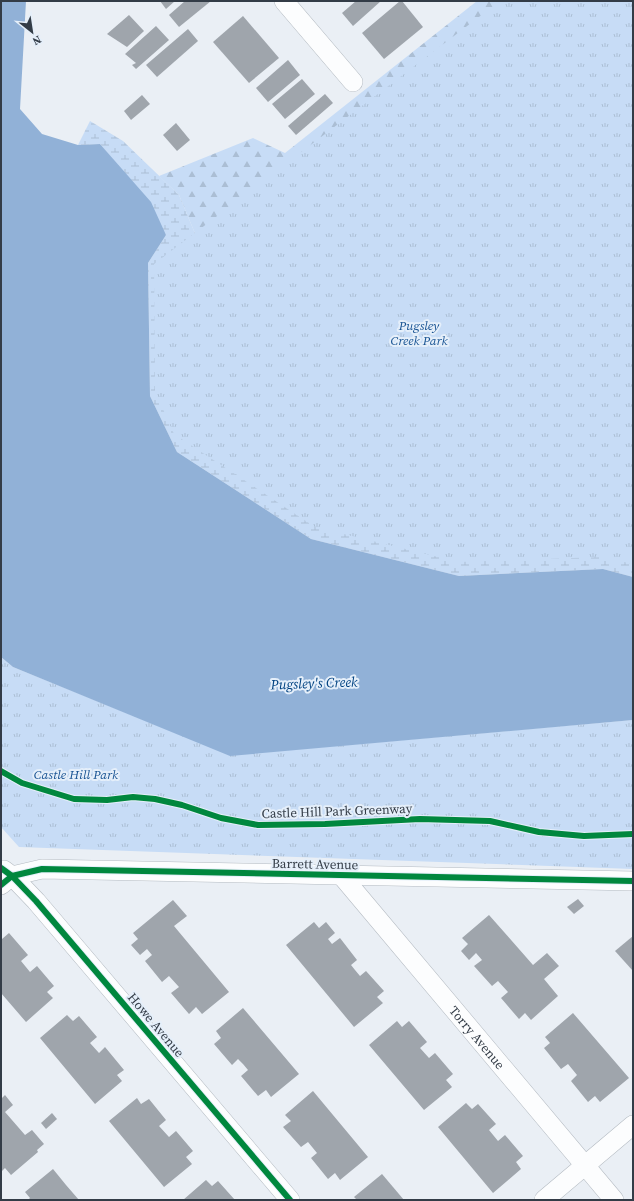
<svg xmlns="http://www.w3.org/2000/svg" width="634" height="1201" font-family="'Source Serif 4',serif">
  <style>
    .forest { fill: url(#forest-firs) }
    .wetland { fill: url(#wetland-marsh) }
    .park { fill: url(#park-tufts) }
    .water { fill: #91b1d7 }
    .building { fill: #9fa5ac }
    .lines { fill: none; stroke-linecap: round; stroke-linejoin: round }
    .minor-casing { stroke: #b4bbc2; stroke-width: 20 }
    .minor { stroke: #fcfdfe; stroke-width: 19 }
    .cycleway-casing { stroke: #e5effa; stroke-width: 8 }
    .cycleway { stroke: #00873e; stroke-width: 6 }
    .labels { text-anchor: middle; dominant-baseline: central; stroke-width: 4; stroke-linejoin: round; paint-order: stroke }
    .park-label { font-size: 13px; font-style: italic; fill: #185393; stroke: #e5effa }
    .street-label { font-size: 13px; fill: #333c47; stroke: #e5effa }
    .water-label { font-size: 14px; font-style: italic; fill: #004281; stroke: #e5effa }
  </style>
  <defs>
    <pattern id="forest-firs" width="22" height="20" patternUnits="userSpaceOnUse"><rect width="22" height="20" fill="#c7dcf6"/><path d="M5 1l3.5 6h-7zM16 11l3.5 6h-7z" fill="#abbed4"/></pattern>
    <pattern id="wetland-marsh" width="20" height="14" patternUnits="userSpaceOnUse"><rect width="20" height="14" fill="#c7dcf6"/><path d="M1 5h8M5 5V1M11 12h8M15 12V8" fill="none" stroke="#abbed4"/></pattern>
    <pattern id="park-tufts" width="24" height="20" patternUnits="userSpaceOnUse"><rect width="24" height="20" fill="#c7dcf6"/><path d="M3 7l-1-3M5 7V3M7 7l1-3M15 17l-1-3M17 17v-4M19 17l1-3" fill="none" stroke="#abbed4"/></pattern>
  </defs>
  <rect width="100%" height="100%" fill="#eaeff5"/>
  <path class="forest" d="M477,1h73l-351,242 -20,-48 -20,-19 94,-38 32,15z"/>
  <path class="wetland" d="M90,121l33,20 56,54 20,48 434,298v36l-30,-8 -144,7 -148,-37 -134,-87 -27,-56 -2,-133 18,-28 -45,-66 -21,-25 -22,1z"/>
  <g class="park">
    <path d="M500,1h133v563l-31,-7 -143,5 -144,-35 -141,-93 -19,-43 -1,-127z"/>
    <path d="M1,657l12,10 217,88 403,-35v149l-614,-22 -18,-20z"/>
  </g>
  <path class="water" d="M1,1h25l-6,108 22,25 36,11 22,-1 51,58 15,33 -18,28 2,133 27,56 134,87 148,37 144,-7 30,8v143l-403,36 -217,-89 -12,-10z"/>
  <g class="building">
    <path d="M160,1h15l-9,8z"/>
    <path d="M185,1h26l-32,26 -10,-12z"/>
    <path d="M356,1h25l-28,25 -11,-13z"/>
    <path d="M400,1h2l21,26 -39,32 -22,-26z"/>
    <path d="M129,15l15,16 -17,16 -20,-13z"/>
    <path d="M243,16l36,42 -30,25 -36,-41z"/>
    <path d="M156,26l13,14 -33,29 -4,-4 4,-2 -11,-9z"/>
    <path d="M188,29l10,12 -41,36 -11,-12z"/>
    <path d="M288,60l12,15 -32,27 -12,-14z"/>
    <path d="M302,79l13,15 -30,25 -13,-15z"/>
    <path d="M325,94l8,9 -37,32 -8,-9z"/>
    <path d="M142,95l8,9 -19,16 -7,-9z"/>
    <path d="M176,123l14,17 -13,11 -14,-16z"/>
    <path d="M578,899l6,7 -10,8 -7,-7z"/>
    <path d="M173,900l14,16 -13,10 55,66 -27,22 -6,-7 -7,7 -18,-21 8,-6 -10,-11 -7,6 -17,-21 7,-6 -5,-6 -7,6 -9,-10 7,-6 -5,-6z"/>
    <path d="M489,915l44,50 14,-12 12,13 -15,13 14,17 -27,24 -6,-7 -6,6 -18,-21 7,-6 -10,-11 -6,5 -18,-20 8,-6 -6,-7 -7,7 -8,-9 7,-7 -6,-6z"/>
    <path d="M314,922l5,6 7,-6 9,11 -7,6 4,5 8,-6 17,22 -6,5 4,5 5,6 6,-5 18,20 -7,6 6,6 -29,24 -68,-82z"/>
    <path d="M9,933l19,22 -7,6 9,11 7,-6 17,20 -7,6 6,6 -27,24 -25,-29v-56l1,2z"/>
    <path d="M633,936v35l-18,-20z"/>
    <path d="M243,1008l56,66 -28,23 -5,-7 -8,6 -17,-20 7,-6 -5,-6 -5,-5 -6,6 -18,-21 7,-6 -5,-7z"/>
    <path d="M573,1013l56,65 -29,24 -5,-6 -7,6 -17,-21 6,-6 -9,-11 -7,5 -17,-21 6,-5 -5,-6z"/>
    <path d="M67,1015l6,6 6,-5 18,21 -7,6 9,10 6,-6 19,23 -7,5 5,6 -27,23 -55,-66z"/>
    <path d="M397,1021l5,6 7,-6 18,21 -7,6 9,10 6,-5 18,21 -7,6 6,7 -28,23 -55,-65z"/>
    <path d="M313,1091l55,66 -28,23 -5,-7 -7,6 -17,-21 6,-5 -9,-11 -7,5 -18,-20 8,-6 -6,-6z"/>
    <path d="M5,1095l8,10 -8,7 20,23 7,-5 12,14 -7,6 1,2 -27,23 -6,-7 -4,4v-73z"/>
    <path d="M137,1098l4,6 8,-5 17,21 -7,6 10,11 7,-6 17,20 -7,6 6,7 -28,23 -55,-66z"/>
    <path d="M466,1103l6,6 6,-5 18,20 -7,6 9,11 7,-6 18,21 -7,6 5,7 -28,24 -55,-66z"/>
    <path d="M52,1113l5,6 -11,10 -5,-6z"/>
    <path d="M53,1169l13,16 13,15h-51l2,-2 -5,-6z"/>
    <path d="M382,1174l22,26h-47l-3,-3z"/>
    <path d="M206,1180l6,6 6,-5 17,19h-52z"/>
  </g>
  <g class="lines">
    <g class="minor-casing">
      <g id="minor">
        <path d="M284,1l69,81"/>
        <path d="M4,870l8,6 24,25 254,299"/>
        <path id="s1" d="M341,875l273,325"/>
        <path d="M1,885l11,-9 30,-7 591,12"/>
        <path d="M544,1200l89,-75"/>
      </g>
    </g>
    <use href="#minor" class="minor"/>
    <g class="cycleway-casing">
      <g id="cycleway">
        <path d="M1,771l21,12 52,16 33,1 26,-3 22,2 27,6 39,13 37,7 67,-1 95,-5 70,2 49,11 45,4 49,-2"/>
        <path d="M1,868l11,8 24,25 254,299"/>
        <path d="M1,885l11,-9 30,-7 591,12"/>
      </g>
    </g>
    <use href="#cycleway" class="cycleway"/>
  </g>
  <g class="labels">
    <g class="park-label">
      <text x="419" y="325">Pugsley<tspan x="419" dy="15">Creek Park</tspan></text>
      <text x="76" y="774">Castle Hill Park</text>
    </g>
    <g class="street-label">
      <text transform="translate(337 811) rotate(-2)">Castle Hill Park Greenway</text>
      <text transform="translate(315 864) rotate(1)">Barrett Avenue</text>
      <text transform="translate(156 1025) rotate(50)">Howe Avenue</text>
      <text stroke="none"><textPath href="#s1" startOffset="212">Torry Avenue</textPath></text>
    </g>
    <g class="water-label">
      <text transform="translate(314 683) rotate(-2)">Pugsley's Creek</text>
    </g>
  </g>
  <rect width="634" height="1201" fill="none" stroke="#333c47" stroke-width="4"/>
  <g transform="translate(32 32) rotate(150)" stroke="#e5effa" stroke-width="3" paint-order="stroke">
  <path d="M0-3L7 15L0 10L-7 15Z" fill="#333c47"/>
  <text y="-6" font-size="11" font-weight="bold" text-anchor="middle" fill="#333c47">N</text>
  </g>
</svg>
